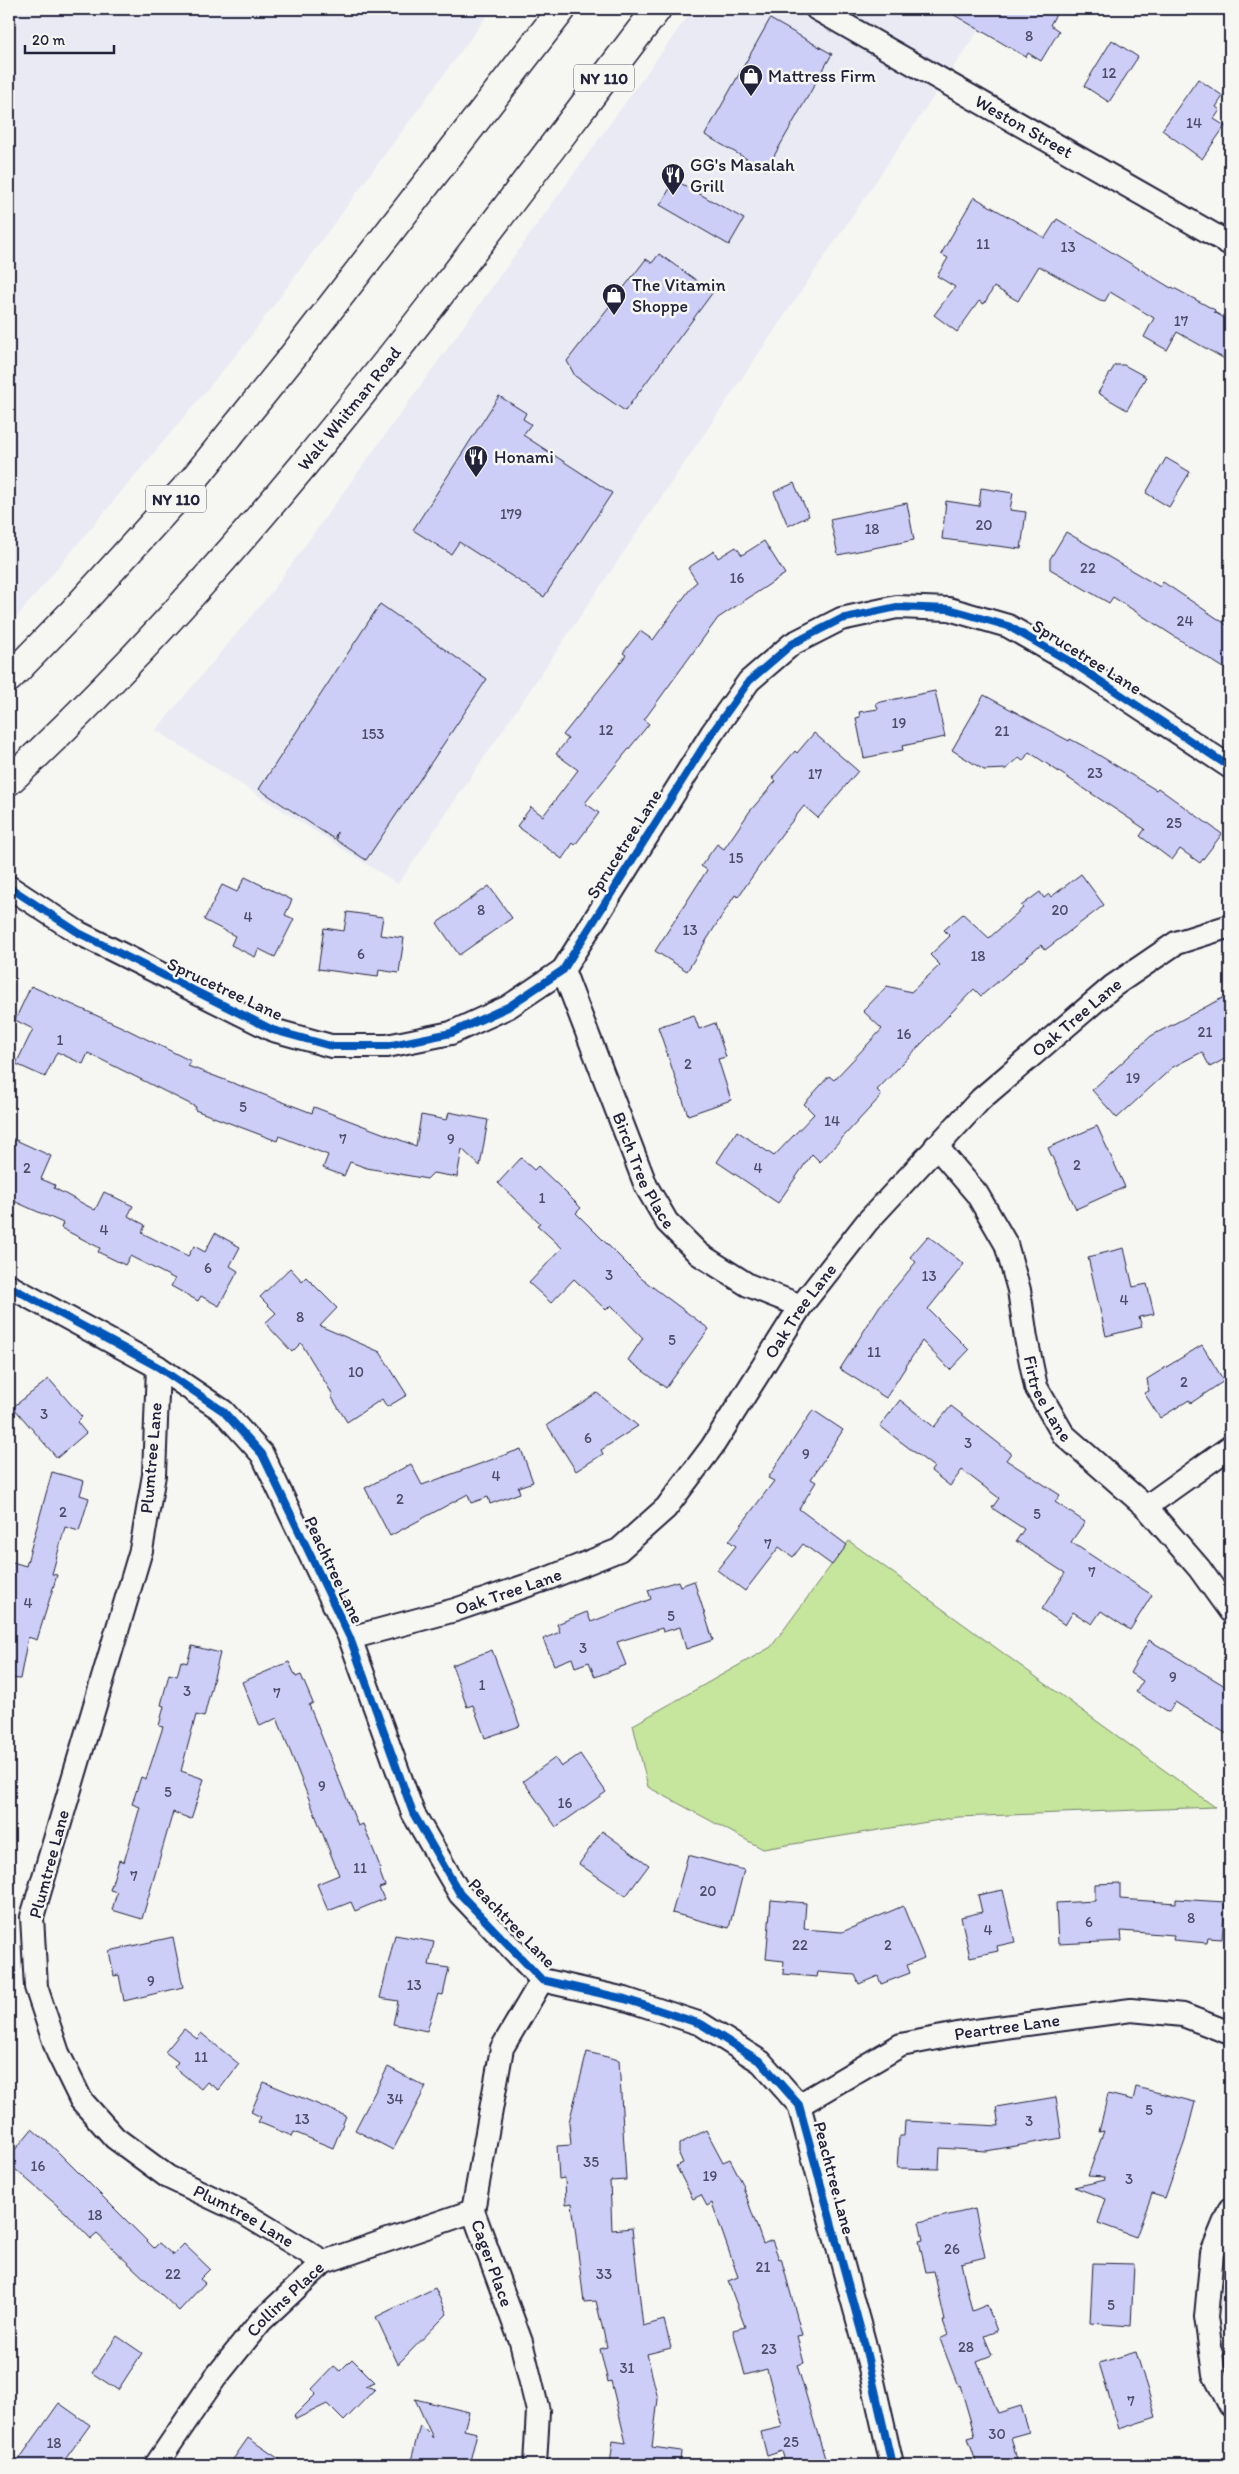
<svg xmlns="http://www.w3.org/2000/svg" width="1239" height="2474" font-family="Itim,sans-serif">
  <style>
    .built { fill: #e9eaf4 }
    .green { fill: #c6e59d; stroke: #74846c }
    .building { fill: #cccef7; stroke: #22223b }
    .lines { fill: none; stroke-linecap: round; stroke-linejoin: round }
    .street-casing { stroke: #22223b; stroke-width: 26 }
    .primary-casing { stroke: #22223b; stroke-width: 31 }
    .street { stroke: #f6f6f2; stroke-width: 22 }
    .primary { stroke: #f6f6f2; stroke-width: 28 }
    .cycleway-casing { stroke: #f6f6f2; stroke-width: 11 }
    .cycleway { stroke: #0057b8; stroke-width: 8 }
    .labels { text-anchor: middle; dominant-baseline: central; stroke-width: 5; stroke-linejoin: round; paint-order: stroke }
    .number-label { font-size: 15px; fill: #4c4d6a }
    .shield { fill: #f6f6f2; stroke: #626272; stroke-width: 1 }
    .shield-label { font-size: 16px; font-weight: bold; fill: #22223b }
    .poi-label { font-size: 18px; fill: #22223b; stroke: #f6f6f2; text-anchor: start }
    .street-label { font-size: 18px; fill: #22223b; stroke: #f6f6f2 }
  </style>
  <rect width="100%" height="100%" fill="#f6f6f2"/>
  <filter id="ink" filterUnits="userSpaceOnUse"><feTurbulence type="fractalNoise" baseFrequency=".02" numOctaves="2"/><feDisplacementMap in="SourceGraphic" scale="10" xChannelSelector="R" yChannelSelector="G"/><feConvolveMatrix kernelMatrix="1 2 1 2 8 2 1 2 1" color-interpolation-filters="sRGB"/></filter>
  <g filter="url(#ink)">
    <g class="built">
      <path d="M9,9h483l-247,335 -236,282z"/>
      <path d="M693,9h300l-595,875 -242,-154 114,-136z"/>
    </g>
    <path class="green" d="M849,1541l366,266 -257,10 -195,32 -115,-62 -15,-62 138,-78z"/>
    <g class="building">
      <path d="M944,9h115l-9,16 9,6 -18,30 -13,-8 -2,4z"/>
      <path d="M770,19l62,35 -66,116 -61,-35z"/>
      <path d="M1112,40l26,17 -29,45 -25,-16z"/>
      <path d="M1198,79l25,17 -7,11 4,3 -6,9 11,7 -23,33 -40,-29z"/>
      <path d="M675,180l69,39 -15,26 -69,-40z"/>
      <path d="M974,197l71,41 12,-19 114,69 1,-1 43,23 -1,2 16,9v41l-53,-30 -10,18 -23,-13 10,-19 -44,-26 -5,9 -5,-1 -61,-34 -21,35 -24,-14 -10,17 -5,-3 -22,31 -23,-17 21,-28 -18,-11 11,-18 -7,-4z"/>
      <path d="M659,254l54,38 -88,119 -50,-35 -8,-15 79,-102 6,4z"/>
      <path d="M1115,365h9l22,12 -19,33 -29,-17z"/>
      <path d="M499,396l27,17 -3,6 8,5 -8,11 89,58 -68,104 -85,-55 -8,12 -38,-24z"/>
      <path d="M1166,458l24,14 -21,35 -23,-14z"/>
      <path d="M794,483l15,33 -21,10 -14,-34z"/>
      <path d="M981,488l32,5 -3,17 16,2 -5,37 -79,-10 4,-38 33,5z"/>
      <path d="M907,503l7,37 -76,15 -8,-36z"/>
      <path d="M1066,532l94,55 3,-5 67,45v45l-117,-75 -4,6 -59,-34v-10z"/>
      <path d="M764,541l21,33 -67,44 -74,102 5,4 -64,79 14,10 -24,32 -2,-2 -11,16 -45,-33 14,-19 12,9 35,-46 -22,-16 12,-15 -5,-4 52,-65 11,-15 -3,-2 17,-22 13,9 40,-55 4,-3 -9,-14 26,-17 4,7 18,-11 6,8z"/>
      <path d="M380,604l107,75 -121,181 -30,-20 1,-8 -3,7 -75,-50z"/>
      <path d="M935,691l10,46 -43,9 1,4 -39,8 -8,-40 4,-1 -1,-5 19,-3 -2,-6z"/>
      <path d="M984,695l85,46 1,-2 19,10 67,41 2,-2 64,46 -22,29 -20,-14 -8,11 -32,-24 5,-7 -116,-77 -6,9 -4,-3 -13,11 -22,1 -32,-20z"/>
      <path d="M814,733l44,38 -40,47 -14,-12 -23,29 -43,62 -3,-2 -48,76 -32,-20 52,-81 -6,-4 16,-22 7,5 26,-38 26,-30 -4,-3 23,-27 2,2z"/>
      <path d="M1081,874l23,31 -59,45 -4,-5 -60,51 -7,-7 -97,101 5,5 -62,67 -8,-8 -34,49 -61,-41 20,-31 37,25 40,-42 -10,-10 25,-28 5,4 48,-51 -19,-18 24,-25 24,6 29,-27 -10,-10 20,-19 -6,-6 19,-16 26,24 34,-30 -2,-2 19,-14 4,6 5,-4 2,3z"/>
      <path d="M245,877l47,23 -7,15 9,4 -19,38 -16,-8 -4,8 -24,-12 4,-9 -31,-16 18,-35 15,7z"/>
      <path d="M489,886l23,32 -53,37 -22,-32z"/>
      <path d="M347,912l36,5 -3,18 24,3 -5,35 -20,-3 -1,7 -60,-8 6,-41 20,3z"/>
      <path d="M31,986l91,41 69,34 -3,5 124,47 2,-6 102,39 5,-31 26,5 2,-8 39,8 -8,46 -18,-17 -5,28 -24,-4 -6,6 -60,-11 -17,-6 -6,14 -21,-8 5,-13 -49,-19 -2,5 -82,-31 1,-3 -108,-54 -5,11 -26,-12 -12,25 -29,-13 17,-35 -18,-9z"/>
      <path d="M1230,994v62l-20,11 -8,-15 -29,15 -56,51 -25,-28 59,-54z"/>
      <path d="M694,1015l5,14 16,-6 11,34 -8,2 13,41 -43,15 -30,-88z"/>
      <path d="M1097,1126l28,61 -49,22 -28,-61z"/>
      <path d="M9,1137l42,19 -10,23 14,6 -1,3 41,22 9,-18 29,14 -5,10 17,9 -3,8 46,23 6,-10 11,6 10,-19 25,14 -10,19 8,5 -19,35 -18,-10 -3,5 -27,-15 4,-7 -45,-23 -5,9 -27,-13 2,-4 -39,-20 2,-5 -54,-24z"/>
      <path d="M521,1158l13,12 4,-4 21,20 22,22 -5,5 66,66 67,50 -43,59 -38,-28 15,-22 -32,-33 -5,5 -32,-31 -23,24 -22,-20 33,-35 -25,-23 3,-2 -42,-40z"/>
      <path d="M928,1236l36,28 -36,45 41,41 -19,20 -28,-29 -36,57 -46,-29 39,-62 37,-45 -6,-5z"/>
      <path d="M1124,1248l9,39 14,-3 7,30 -15,3 3,10 -36,9 -18,-79z"/>
      <path d="M290,1268l12,13 4,-4 31,31 -17,18 60,26 27,43 -20,12 -5,-8 -35,23 -16,-26 2,-1 -32,-52 -9,9 -27,-29 11,-10 -16,-16z"/>
      <path d="M1202,1345l22,36 -33,22 -2,-3 -29,18 -16,-25 5,-2 -2,-12z"/>
      <path d="M49,1379l33,38 -5,5 9,11 -29,25 -44,-51z"/>
      <path d="M597,1393l41,33 -37,24 2,4 -27,17 -29,-46z"/>
      <path d="M900,1400l34,27 17,-21 60,47 -5,7 54,35 -5,7 30,20 -14,20 81,53 -22,35 -29,-19 -9,13 -19,-12 -8,13 -23,-16 23,-36 -49,-32 8,-12 -32,-21 7,-10 -37,-28 -12,16 -19,-15 3,-4 -54,-41z"/>
      <path d="M813,1410l30,20 -32,49 5,3 -17,27 48,36 -15,20 -29,-21 -10,13 -14,-10 -34,44 -28,-21 19,-24 -7,-5 45,-60 -6,-3z"/>
      <path d="M521,1449l12,33 -15,5 2,6 -30,11 -2,-7 -17,6 -3,-9 -78,42 -25,-48 46,-24 11,21z"/>
      <path d="M52,1472l32,9 -4,14 9,3 -10,33 -14,-4 -13,47 5,1 -20,65 -9,-3 -8,42 -11,-1v-117l17,5z"/>
      <path d="M678,1581l2,5 14,-5 19,59 -27,9 -6,-22 -17,5 -1,-4 -45,14 9,23 -31,12 -6,-15 -14,5 -3,-9 -18,7 -11,-26 17,-7 -3,-8 30,-12 4,10 60,-23 -3,-9z"/>
      <path d="M1149,1640l81,49v47l-55,-34 -6,10 -33,-20 7,-11 -13,-8z"/>
      <path d="M192,1646l28,7 -16,64 -8,-2 -15,56 23,8 -13,40 -18,-7 -31,107 -30,-9 5,-18 -7,-2 9,-30 5,2 16,-55 -8,-3 9,-27 5,2 17,-52 -4,-1 5,-20 -3,-1 8,-31 8,2 4,-15 6,2z"/>
      <path d="M492,1650l28,76 -35,12 -12,-33 -6,2 -15,-42z"/>
      <path d="M289,1662l7,15 5,-2 12,28 -4,2 49,121 5,-2 18,45 -2,1 6,16 -6,2 5,11 -29,12 -4,-9 -23,9 -11,-27 22,-9 -62,-157 -17,8 -18,-44z"/>
      <path d="M580,1754l26,38 -50,35 -33,-46 32,-23 6,9z"/>
      <path d="M602,1831l47,34 -23,31 -47,-32z"/>
      <path d="M688,1855l56,15 -15,58 -57,-15z"/>
      <path d="M1120,1883v16l56,4v-4l49,3 -3,37 -14,-1 -1,5 -34,-3 1,-5 -53,-4 1,10 -64,3 -2,-41 39,-2v-17z"/>
      <path d="M1003,1890l12,52 -18,4 1,5 -28,6 -9,-40 21,-5 -4,-17z"/>
      <path d="M771,1900l35,3 -2,26 38,3 61,-26 21,52 -17,7 3,8 -29,11 -3,-8 -19,8 -4,-9 -37,-3 -1,5 -34,-3 1,-13 -18,-2z"/>
      <path d="M395,1935l39,7 -5,23 20,3 -6,27 -5,-1 -11,37 -34,-7 5,-23 -18,-3z"/>
      <path d="M173,1937l10,50 -59,14 -5,-26 -5,1 -5,-25z"/>
      <path d="M184,2029l13,10 4,-6 38,31 -20,26 -12,-8 -6,7 -27,-22 4,-5 -13,-10z"/>
      <path d="M587,2052l32,8 7,120 -16,1 2,49 20,-2 11,98 21,-6 7,28 -24,6 11,45 -6,48 29,4 -1,14h-70l3,-24 13,2 -15,-62 -3,1 -8,-33 7,-2 -11,-46 -12,1 -12,-99 -6,1 -1,-26 -6,1 -2,-33 14,-1 -2,-23z"/>
      <path d="M388,2067l38,20 -33,63 -38,-20z"/>
      <path d="M264,2082l82,34 -13,32 -39,-16 -2,4 -34,-14 3,-5 -10,-5z"/>
      <path d="M1136,2087l59,15 -10,39 -20,57 -13,-4 -16,43 -38,-14 8,-24 -32,-12 31,-7 -1,-3 -16,-1 16,-45 -5,1 9,-38 25,6z"/>
      <path d="M1056,2097l6,41 -76,13 -46,-3 -1,21 -42,-1 2,-32h5l1,-15 94,5 -3,-19z"/>
      <path d="M32,2129l23,20 99,99 5,-5 14,12 11,-11 26,25 -10,10 5,4 -26,28 -82,-77 -6,5 -25,-26 -57,-49v-7z"/>
      <path d="M706,2130l17,32 7,-3 14,27 -1,1 20,57 9,-4 7,19 2,-1 21,77 -5,1 7,27 -7,2 30,100h-41l-4,-14 -15,5 -6,-24 21,-5 -15,-58 -22,6 -12,-45 12,-3 -17,-46 10,-4 -26,-74 -5,3 -6,-11 -8,4 -17,-33 7,-3 -4,-9v-10z"/>
      <path d="M975,2209l10,48 -24,6 11,48 15,-6 10,26 -13,5 8,19 -15,6 21,52 23,-7 8,26 -18,5 6,23 -4,1 2,4h-38l-9,-27 7,-2 -15,-51 -2,1 -18,-47 8,-4 -5,-14h2l-11,-50 -8,1 -7,-31 4,-1 -4,-18z"/>
      <path d="M1093,2263l41,1 -3,62 -41,-3z"/>
      <path d="M435,2288l12,26 -49,50 -22,-47z"/>
      <path d="M117,2336l25,17 -24,37 -26,-17z"/>
      <path d="M1136,2352l20,65 -37,12 -20,-66z"/>
      <path d="M352,2359l23,23 -10,4 10,3 -31,32 -17,-17 -31,15 -2,-3 22,-22 -4,-5 22,-23 6,5z"/>
      <path d="M415,2399l54,13 -5,18 13,3 -8,32h-59l10,-40 13,13z"/>
      <path d="M59,2403l31,22 -29,40h-46z"/>
      <path d="M248,2438l40,27h-59z"/>
    </g>
    <g class="lines">
      <g class="street-casing">
        <g id="street">
          <path id="s1" d="M817,9l413,235"/>
          <path d="M9,887l70,46 194,97 58,16h56l64,-13 57,-26 55,-37 149,-237 37,-52 43,-37 49,-25 56,-12 52,2 59,17 68,39 154,102"/>
          <path id="s2" d="M563,970l83,216 21,36 32,32 49,31 53,21"/>
          <path id="s3" d="M936,1146l41,48 29,50 13,46 7,48 10,49 27,47 83,73 53,61 31,43"/>
          <path d="M9,1286l149,81 65,44 39,43 88,184 63,175 47,81 82,86 83,19 76,25 60,38 38,43 65,237 28,123"/>
          <path id="s4" d="M158,1367l-4,108 -13,75 -109,367 4,70 22,66 23,47 34,38 53,39 72,34 84,51"/>
          <path d="M1146,1507l84,-60"/>
          <path id="s5" d="M350,1638l105,-28 94,-32 70,-28 47,-42 46,-61 89,-141 66,-84 114,-123 132,-113 63,-43 54,-17"/>
          <path id="s6" d="M799,2105l102,-60 67,-13 163,-22 52,5 47,18"/>
          <path d="M1230,2209l-18,44 -6,64 8,57 16,31"/>
          <path id="s7" d="M156,2465l59,-87 46,-57 63,-59 149,-51"/>
          <path d="M535,2465l3,-54 -17,-69 -48,-131 29,-163 40,-68"/>
        </g>
      </g>
      <g class="primary-casing">
        <g id="primary">
          <path d="M9,678l65,-67 120,-132 99,-123 269,-347"/>
          <path id="s8" d="M9,781c247,-229 444,-505 648,-772"/>
        </g>
      </g>
      <use href="#street" class="street"/>
      <use href="#primary" class="primary"/>
      <g class="cycleway-casing">
        <g id="cycleway">
          <path d="M9,887l70,46 194,97 58,16h56l64,-13 57,-26 55,-37 149,-237 37,-52 43,-37 49,-25 56,-12 52,2 59,17 68,39 154,102"/>
          <path d="M9,1286l149,81 65,44 39,43 88,184 63,175 47,81 82,86 83,19 76,25 60,38 38,43 65,237 28,123"/>
        </g>
      </g>
      <use href="#cycleway" class="cycleway"/>
    </g>
  </g>
  <defs>
    <g id="shop-pin" transform="scale(1.25)"><path d="M0 17L-7.5 6A9.5 9.5 0 1 1 7.5 6Z" fill="#22223b" stroke="#f6f6f2"/><path d="M-5-2.5h2.3a2.7 3.5 0 0 1 5.4 0H5L5.5 6h-11ZM-1.5-2.5h3a1.5 2.3 0 0 0-3 0Z" fill="#fff"/></g>
    <g id="restaurant-pin" transform="scale(1.25)"><path d="M0 17L-7.5 6A9.5 9.5 0 1 1 7.5 6Z" fill="#22223b" stroke="#f6f6f2"/><path d="M-5-6h1v4h1v-4h1v4h1v-4h1v5L-1.5 .5V6h-2V.5L-5-1ZM5-6V6H3V1.5H1.5Q1.5-4 5-6Z" fill="#fff"/></g>
  </defs>
  <g fill-rule="evenodd">
    <use href="#shop-pin" x="751" y="76"/>
    <use href="#restaurant-pin" x="673" y="175"/>
    <use href="#shop-pin" x="614" y="295"/>
    <use href="#restaurant-pin" x="476" y="457"/>
  </g>
  <g class="labels">
    <g class="number-label">
      <text x="1029" y="36">8</text>
      <text x="1109" y="73">12</text>
      <text x="1194" y="123">14</text>
      <text x="983" y="244">11</text>
      <text x="1068" y="247">13</text>
      <text x="1181" y="321">17</text>
      <text x="511" y="514">179</text>
      <text x="984" y="525">20</text>
      <text x="872" y="529">18</text>
      <text x="1088" y="568">22</text>
      <text x="737" y="578">16</text>
      <text x="1185" y="621">24</text>
      <text x="899" y="723">19</text>
      <text x="606" y="730">12</text>
      <text x="1002" y="731">21</text>
      <text x="373" y="734">153</text>
      <text x="1095" y="773">23</text>
      <text x="815" y="774">17</text>
      <text x="1174" y="823">25</text>
      <text x="736" y="858">15</text>
      <text x="481" y="910">8</text>
      <text x="1060" y="910">20</text>
      <text x="248" y="917">4</text>
      <text x="690" y="930">13</text>
      <text x="361" y="954">6</text>
      <text x="978" y="956">18</text>
      <text x="1205" y="1032">21</text>
      <text x="904" y="1034">16</text>
      <text x="60" y="1040">1</text>
      <text x="688" y="1064">2</text>
      <text x="1133" y="1078">19</text>
      <text x="243" y="1107">5</text>
      <text x="832" y="1121">14</text>
      <text x="343" y="1139">7</text>
      <text x="451" y="1139">9</text>
      <text x="1077" y="1165">2</text>
      <text x="27" y="1168">2</text>
      <text x="758" y="1168">4</text>
      <text x="542" y="1198">1</text>
      <text x="104" y="1230">4</text>
      <text x="208" y="1268">6</text>
      <text x="609" y="1275">3</text>
      <text x="929" y="1276">13</text>
      <text x="1124" y="1300">4</text>
      <text x="300" y="1317">8</text>
      <text x="672" y="1340">5</text>
      <text x="874" y="1352">11</text>
      <text x="356" y="1372">10</text>
      <text x="1184" y="1382">2</text>
      <text x="44" y="1414">3</text>
      <text x="588" y="1438">6</text>
      <text x="968" y="1443">3</text>
      <text x="806" y="1454">9</text>
      <text x="496" y="1476">4</text>
      <text x="400" y="1499">2</text>
      <text x="63" y="1512">2</text>
      <text x="1037" y="1514">5</text>
      <text x="768" y="1544">7</text>
      <text x="1092" y="1572">7</text>
      <text x="28" y="1603">4</text>
      <text x="671" y="1616">5</text>
      <text x="583" y="1648">3</text>
      <text x="1173" y="1677">9</text>
      <text x="482" y="1685">1</text>
      <text x="187" y="1691">3</text>
      <text x="277" y="1693">7</text>
      <text x="322" y="1786">9</text>
      <text x="168" y="1792">5</text>
      <text x="565" y="1803">16</text>
      <text x="360" y="1868">11</text>
      <text x="134" y="1876">7</text>
      <text x="708" y="1891">20</text>
      <text x="1191" y="1918">8</text>
      <text x="1089" y="1922">6</text>
      <text x="988" y="1930">4</text>
      <text x="800" y="1945">22</text>
      <text x="888" y="1945">2</text>
      <text x="151" y="1981">9</text>
      <text x="414" y="1985">13</text>
      <text x="201" y="2057">11</text>
      <text x="395" y="2099">34</text>
      <text x="1149" y="2110">5</text>
      <text x="302" y="2119">13</text>
      <text x="1029" y="2121">3</text>
      <text x="591" y="2162">35</text>
      <text x="38" y="2166">16</text>
      <text x="710" y="2176">19</text>
      <text x="1129" y="2179">3</text>
      <text x="95" y="2215">18</text>
      <text x="952" y="2249">26</text>
      <text x="763" y="2267">21</text>
      <text x="173" y="2274">22</text>
      <text x="604" y="2274">33</text>
      <text x="1111" y="2305">5</text>
      <text x="966" y="2347">28</text>
      <text x="769" y="2349">23</text>
      <text x="627" y="2368">31</text>
      <text x="1131" y="2401">7</text>
      <text x="997" y="2434">30</text>
      <text x="791" y="2442">25</text>
      <text x="54" y="2443">18</text>
    </g>
    <g class="shield">
      <rect x="574" y="64.5" width="60" height="27" rx="4"/>
      <rect x="146" y="485.5" width="60" height="27" rx="4"/>
    </g>
    <g class="shield-label">
      <text x="604" y="78">NY 110</text>
      <text x="176" y="499">NY 110</text>
    </g>
    <g class="poi-label">
      <text x="768" y="76">Mattress Firm</text>
      <text x="690" y="165">GG's Masalah<tspan x="690" dy="21">Grill</tspan></text>
      <text x="632" y="285">The Vitamin<tspan x="632" dy="21">Shoppe</tspan></text>
      <text x="494" y="457">Honami</text>
    </g>
    <g class="street-label">
      <text stroke="none"><textPath href="#s1" startOffset="238">Weston Street</textPath></text>
      <text stroke="none"><textPath href="#s8" startOffset="505">Walt Whitman Road</textPath></text>
      <text transform="translate(1087 657) rotate(32)">Sprucetree Lane</text>
      <text transform="translate(624 844) rotate(-58)">Sprucetree Lane</text>
      <text transform="translate(225 989) rotate(25)">Sprucetree Lane</text>
      <text stroke="none"><textPath href="#s5" startOffset="990">Oak Tree Lane</textPath></text>
      <text stroke="none"><textPath href="#s2" startOffset="216">Birch Tree Place</textPath></text>
      <text stroke="none"><textPath href="#s5" startOffset="585">Oak Tree Lane</textPath></text>
      <text stroke="none"><textPath href="#s3" startOffset="282">Firtree Lane</textPath></text>
      <text transform="translate(151 1458) rotate(-85)">Plumtree Lane</text>
      <text transform="translate(334 1570) rotate(65)">Peachtree Lane</text>
      <text stroke="none"><textPath href="#s5" startOffset="165">Oak Tree Lane</textPath></text>
      <text transform="translate(49 1864) rotate(-75)">Plumtree Lane</text>
      <text transform="translate(512 1923) rotate(46)">Peachtree Lane</text>
      <text stroke="none"><textPath href="#s6" startOffset="226">Peartree Lane</textPath></text>
      <text transform="translate(834 2178) rotate(75)">Peachtree Lane</text>
      <text stroke="none"><textPath href="#s4" startOffset="961">Plumtree Lane</textPath></text>
      <text transform="translate(492 2263) rotate(70)">Cager Place</text>
      <text stroke="none"><textPath href="#s7" startOffset="211">Collins Place</textPath></text>
    </g>
  </g>
  <rect width="1239" height="2474" fill="none" stroke="#f6f6f2" stroke-width="30"/>
  <rect x="15" y="15" width="1209" height="2444" fill="none" stroke="#22223b" stroke-width="2" filter="url(#ink)"/>
  <path d="M25 45v8h89v-8" fill="none" stroke="#22223b" stroke-width="2.5"/>
  <text x="32" y="45" font-size="15" fill="#22223b" stroke="#f6f6f2" stroke-width="4" paint-order="stroke">20 m</text>
</svg>
